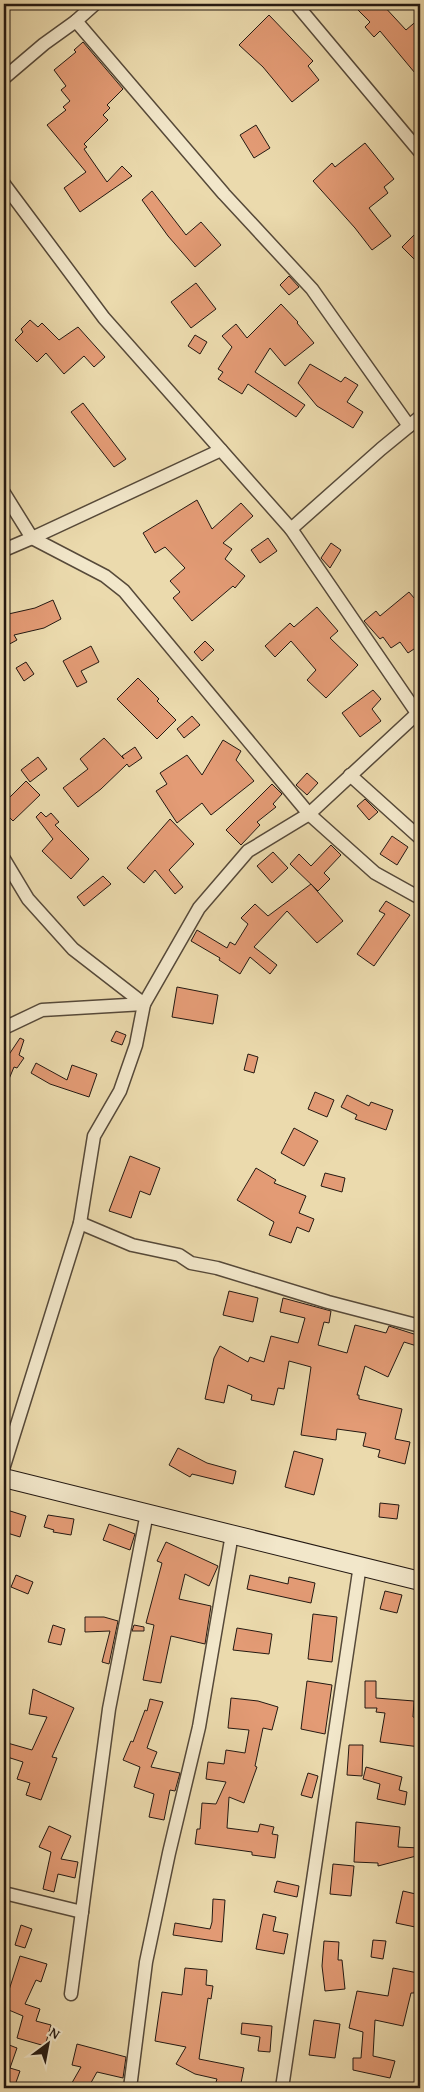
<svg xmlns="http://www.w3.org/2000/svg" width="424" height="2092" font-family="'Gentium Book Plus',serif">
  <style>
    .building { fill: #e39b75; stroke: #241912 }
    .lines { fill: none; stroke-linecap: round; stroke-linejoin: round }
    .street-casing { stroke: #564939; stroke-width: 15 }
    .secondary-casing { stroke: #241912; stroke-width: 20 }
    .street { stroke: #f2e7ca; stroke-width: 12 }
    .secondary { stroke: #f2e7ca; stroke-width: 18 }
  </style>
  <rect width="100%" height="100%" fill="#ebdaad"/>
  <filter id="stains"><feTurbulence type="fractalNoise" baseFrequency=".004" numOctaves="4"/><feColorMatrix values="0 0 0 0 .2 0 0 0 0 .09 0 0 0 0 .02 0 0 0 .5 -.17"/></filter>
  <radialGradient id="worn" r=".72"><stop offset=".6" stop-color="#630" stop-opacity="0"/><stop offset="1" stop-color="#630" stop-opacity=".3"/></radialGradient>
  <g class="building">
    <path d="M352,4h30l24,26 14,-12v61l-40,-48 -6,6 -9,-10 5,-5z"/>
    <path d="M269,15l44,46 -5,5 11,14 -27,22 -29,-35 -24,-22z"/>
    <path d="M83,42l40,47 -16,16 3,3 -7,7 5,5 -24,24 3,3 -3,2 23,33 15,-16 10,10 -52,36 -16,-24 22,-16 -39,-47 19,-15 -3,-3 7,-6 -9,-11 5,-4 -12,-16 22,-18 -2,-2z"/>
    <path d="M256,125l14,23 -16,10 -14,-23z"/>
    <path d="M365,143l29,36 -10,8 4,6 -19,15 22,28 -19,14 -17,-22 -42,-47 19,-18 3,4z"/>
    <path d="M152,191l34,44 15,-13 20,23 -26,22 -27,-31 -26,-36z"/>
    <path d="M420,229v36l-18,-18z"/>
    <path d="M289,276l10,11 -10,8 -9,-10z"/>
    <path d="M196,283l20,26 -25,19 -20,-26z"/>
    <path d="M281,304l17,18 -1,1 17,20 -29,23 -15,-18 -15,24 50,33 -9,12 -48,-33 -6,10 -24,-15 5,-7 -5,-3 14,-22 -10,-11 14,-12 11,14z"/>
    <path d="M30,320l8,7 4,-4 17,17 19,-13 27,30 -11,10 -10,-11 -20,18 -18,-21 -9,9 -22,-22 8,-8 -2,-3z"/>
    <path d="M195,335l12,7 -7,12 -12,-8z"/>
    <path d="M310,364l31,18 4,-5 13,8 -11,17 16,10 -10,16 -36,-22 -19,-23z"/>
    <path d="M83,403l43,56 -12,8 -43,-55z"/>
    <path d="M197,500l15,29 29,-26 12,13 -30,27 9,6 -7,10 20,17 -10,12 -2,-2 -41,35 -19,-23 7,-6 -10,-11 15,-13 -20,-21 -10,6 -12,-20z"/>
    <path d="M268,538l9,13 -17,12 -9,-13z"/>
    <path d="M331,543l10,7 -11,18 -9,-10z"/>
    <path d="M409,592l11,13v40l-12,8 -8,-11 -9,6 -8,-11 -3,2 -16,-18 12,-10 4,5z"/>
    <path d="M53,600l8,19 -17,9 -30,7 3,5 -13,7v-32l31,-7z"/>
    <path d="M317,607l21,24 -8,7 28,27 -32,33 -19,-18 9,-10 -25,-29 -16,16 -10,-11 25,-23 4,4z"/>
    <path d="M205,641l9,9 -12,11 -8,-9z"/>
    <path d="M91,646l8,16 -18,9 6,11 -10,5 -14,-26z"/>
    <path d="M26,662l8,12 -10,7 -8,-13z"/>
    <path d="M138,678l21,21 -2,2 19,19 -19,19 -40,-40z"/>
    <path d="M373,690l8,9 -9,10 9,12 -21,16 -18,-24z"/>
    <path d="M192,716l8,9 -16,13 -7,-9z"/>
    <path d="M104,738l20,21 -2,-3 13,-9 7,11 -13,9 -2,-3 -26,25 -23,18 -15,-19 25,-19 -8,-10z"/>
    <path d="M223,740l18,11 -5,9 18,21 -43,34 -9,-12 -25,20 -21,-32 11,-7 -7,-11 27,-18 15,20z"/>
    <path d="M38,757l9,12 -17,13 -9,-12z"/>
    <path d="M307,773l11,10 -11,12 -11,-10z"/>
    <path d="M26,781l14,14 -27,26 -9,-9v-9z"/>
    <path d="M272,784l10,10 -9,10 3,3 -19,15 3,3 -19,20 -15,-15z"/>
    <path d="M365,799l13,13 -9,8 -12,-14z"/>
    <path d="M41,812l5,5 5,-4 8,9 -4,3 34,34 -18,20 -29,-28 11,-12 -17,-22z"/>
    <path d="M170,819l24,25 -25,26 14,17 -8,7 -20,-24 -11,13 -17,-15z"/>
    <path d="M392,836l16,11 -11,18 -17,-11z"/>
    <path d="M331,845l10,10 -17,18 6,6 -12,12 -28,-27 9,-10 12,12z"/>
    <path d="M273,852l15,16 -16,15 -15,-17z"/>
    <path d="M103,876l8,8 -27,22 -7,-9z"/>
    <path d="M311,884l32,37 -26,22 -30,-32 -33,36 23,18 -7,9 -20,-17 -10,17 -21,-14 1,-2 -29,-17 6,-11 30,18 3,-6 5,3 13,-21 -7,-6 14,-14 13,12z"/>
    <path d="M386,901l24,14 -36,51 -17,-12 28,-40 -6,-3z"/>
    <path d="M177,987l41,8 -5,29 -41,-7z"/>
    <path d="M116,1031l10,4 -4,10 -11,-4z"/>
    <path d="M20,1038l4,2 -5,15 5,3 -7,10 -3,-1 -10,24v-29z"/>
    <path d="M248,1054l10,3 -4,16 -10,-3z"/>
    <path d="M36,1063l31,17 5,-15 25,9 -8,23 -39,-13 -19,-11z"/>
    <path d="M315,1092l19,8 -7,17 -19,-8z"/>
    <path d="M347,1095l22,11 2,-4 22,8 -7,20 -31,-11 2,-4 -16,-8z"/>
    <path d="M294,1128l24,13 -14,25 -23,-13z"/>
    <path d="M130,1156l30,12 -10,27 -10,-4 -9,27 -22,-7z"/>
    <path d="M256,1168l20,12 -2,3 32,13 -7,17 15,6 -5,13 -12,-5 -6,16 -22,-8 5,-13 -37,-22z"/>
    <path d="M325,1173l20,5 -3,14 -21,-6z"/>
    <path d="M229,1291l29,7 -5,24 -30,-7z"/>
    <path d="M283,1298l48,13 -2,12 -5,-1 -6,23 29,8 8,-28 31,8 3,-7 31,10v11l-16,-5 -16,35 -23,-11 -8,29h2v4l43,10 -7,30 15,3 -5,22 -27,-7 2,-7 -17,-4 3,-13 -29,-4 -1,11 -35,-5 10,-68 -22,-6 -5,28 -6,-1 -4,17 -23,-5 1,-5 -24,-10 -4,18 -19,-4 9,-41 6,-12 28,16 2,-5 14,5 7,-26 27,7 7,-25 -25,-6z"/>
    <path d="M178,1448l29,15 29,8 -3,13 -41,-10 -2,3 -21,-12z"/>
    <path d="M294,1451l29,8 -9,36 -29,-8z"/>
    <path d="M380,1503l19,2 -2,14 -18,-2z"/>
    <path d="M7,1510l19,6 -6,21 -16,-5v-11z"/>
    <path d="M48,1515l26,4 -3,16 -18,-3 1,-2 -10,-3z"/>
    <path d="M109,1524l26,10 -5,16 -27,-10z"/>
    <path d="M166,1542l52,24 -9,20 -24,-12 -6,25 32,7 -6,38 -34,-8 -10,47 -18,-3 11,-55 -8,-2 16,-60 -5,-2z"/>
    <path d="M16,1575l17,7 -5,12 -17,-7z"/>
    <path d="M250,1575l38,9 1,-7 26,6 -4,20 -64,-14z"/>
    <path d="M385,1591l17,4 -5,18 -17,-4z"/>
    <path d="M313,1614l24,3 -5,45 -24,-3z"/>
    <path d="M85,1617h19l14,4 -9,43 -7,-2 8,-31 -25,1z"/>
    <path d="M53,1625l12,4 -4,16 -13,-3z"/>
    <path d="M134,1625l10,2v4h-12z"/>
    <path d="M237,1628l35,6 -3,20 -36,-4z"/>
    <path d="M307,1681l25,4 -7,49 -24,-5z"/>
    <path d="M365,1681h11v17l38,3 -1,16 7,2v28l-40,-5 5,-29 -9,-1 1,-4h-12z"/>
    <path d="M33,1689l41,19 -22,49 5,1 -16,42 -15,-5 4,-12 -13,-4 6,-17 -19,-6v-14l28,8 15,-33 -18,-3z"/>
    <path d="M231,1698l27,3 20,6 -6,23 -9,-2 -8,38 2,1 -13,36 -15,-6 -2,31 31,4 2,-8 14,3 -2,7 6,1 -3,23 -23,-3v-3l-57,-8 2,-15h3l2,-26 14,1 10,-22 -20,-3 2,-17 16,2 2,-14 19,3 4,-23 -21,-2z"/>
    <path d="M150,1699l13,3 -16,46 10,4 -6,15 29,6 -5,18 -5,-1 -6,30 -15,-3 5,-23 -20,-7 6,-20 -17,-7 8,-19 2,1 12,-32 2,1z"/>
    <path d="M349,1745h14l-1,31 -15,-1z"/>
    <path d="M366,1767l36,10 -3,13 8,2 -2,13 -28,-6 3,-15 -17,-5z"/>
    <path d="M308,1773l10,3 -6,22 -11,-3z"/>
    <path d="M356,1822l44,5 -2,20 22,1v7l-42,11v-3l-24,-1z"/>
    <path d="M49,1826l22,10 -10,23 17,3 -3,16 -17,-4 -4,18 -11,-3 8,-37 -12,-5z"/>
    <path d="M333,1864l21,2 -3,30 -21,-2z"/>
    <path d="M277,1881l22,5 -2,11 -23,-5z"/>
    <path d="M403,1891l17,4v33l-24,-5z"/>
    <path d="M213,1899l12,1 -3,42 -49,-7 2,-12 35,6 2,-7z"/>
    <path d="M263,1914l13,3 -3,14 15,3 -4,20 -28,-5z"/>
    <path d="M21,1925l11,4 -7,19 -10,-3z"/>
    <path d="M373,1940l13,1 -3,18 -12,-2z"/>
    <path d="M324,1941l15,1 -1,18h4l3,29 -20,2 -3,-25z"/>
    <path d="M20,1956l27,8 -6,18 -5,-2 -11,24 15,5 -4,12 15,4 -6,21 -28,-8 6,-22 -19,-8v-9l4,-9h1z"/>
    <path d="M185,1968l22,2 -1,15 7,1 -2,13 -3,-1 -9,61 45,9 -4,20h-26l3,-9 -22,-5 -19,-10 10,-17 -31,-6 7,-49 20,3z"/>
    <path d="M393,1968l25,5 -4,20h-3l-8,33 -28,-6 -2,36 22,5 -5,17 -37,-8v-12h8l2,-26 -14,-4 8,-37 31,5z"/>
    <path d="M314,2020l26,4 -5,34 -26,-3z"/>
    <path d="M242,2023l30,3 -2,26 -12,-1 2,-14 -19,-3z"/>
    <path d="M4,2043l13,5 -7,20 10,3 -6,17h-10z"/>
    <path d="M77,2044l49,13 -3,21 -26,-6 -9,16h-19l12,-21 -9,-2z"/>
  </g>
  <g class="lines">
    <g class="street-casing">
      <g id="street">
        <path d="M296,4l124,148"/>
        <path d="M76,21l148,173 88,95 97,137"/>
        <path d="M4,78l40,-34 32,-23 19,-17"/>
        <path d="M4,184l100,134 117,132"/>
        <path d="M4,493l28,45 73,38 19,15 185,223 66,59 45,25"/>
        <path d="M291,529l126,184"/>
        <path d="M4,550l28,-12 189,-88 70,79 90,-80 39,-32"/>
        <path d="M350,775l70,63"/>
        <path d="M4,859l24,40 45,50 71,55 -8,41 -16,46 -26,45 -14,87 -76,243"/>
        <path d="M4,1028l38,-18 102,-6 55,-96 49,-57 61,-37 111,-103"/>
        <path d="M80,1223l52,22 47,10 12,8 26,5 111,34 92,24"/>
        <path d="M4,1893l78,19"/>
        <path d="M71,1994l38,-285 38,-196"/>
        <path d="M130,2088l16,-126 23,-109 30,-126 33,-193"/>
        <path d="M282,2088l78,-523"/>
      </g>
    </g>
    <g class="secondary-casing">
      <path id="secondary" d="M4,1478l416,103"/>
    </g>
    <use href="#street" class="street"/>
    <use href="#secondary" class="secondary"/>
  </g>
  <rect width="424" height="2092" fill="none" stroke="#ebdaad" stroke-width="20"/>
  <rect x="5" y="5" width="414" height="2082" fill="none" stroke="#241912" stroke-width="2.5"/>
  <rect x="10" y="10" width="404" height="2072" fill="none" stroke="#241912"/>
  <g transform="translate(48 2044) rotate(32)" stroke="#f2e7ca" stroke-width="4" paint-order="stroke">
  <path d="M0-4L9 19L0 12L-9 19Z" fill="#241912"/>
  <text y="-8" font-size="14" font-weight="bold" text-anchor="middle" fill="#241912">N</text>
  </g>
  <rect width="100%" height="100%" filter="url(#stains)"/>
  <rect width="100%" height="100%" fill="url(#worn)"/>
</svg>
